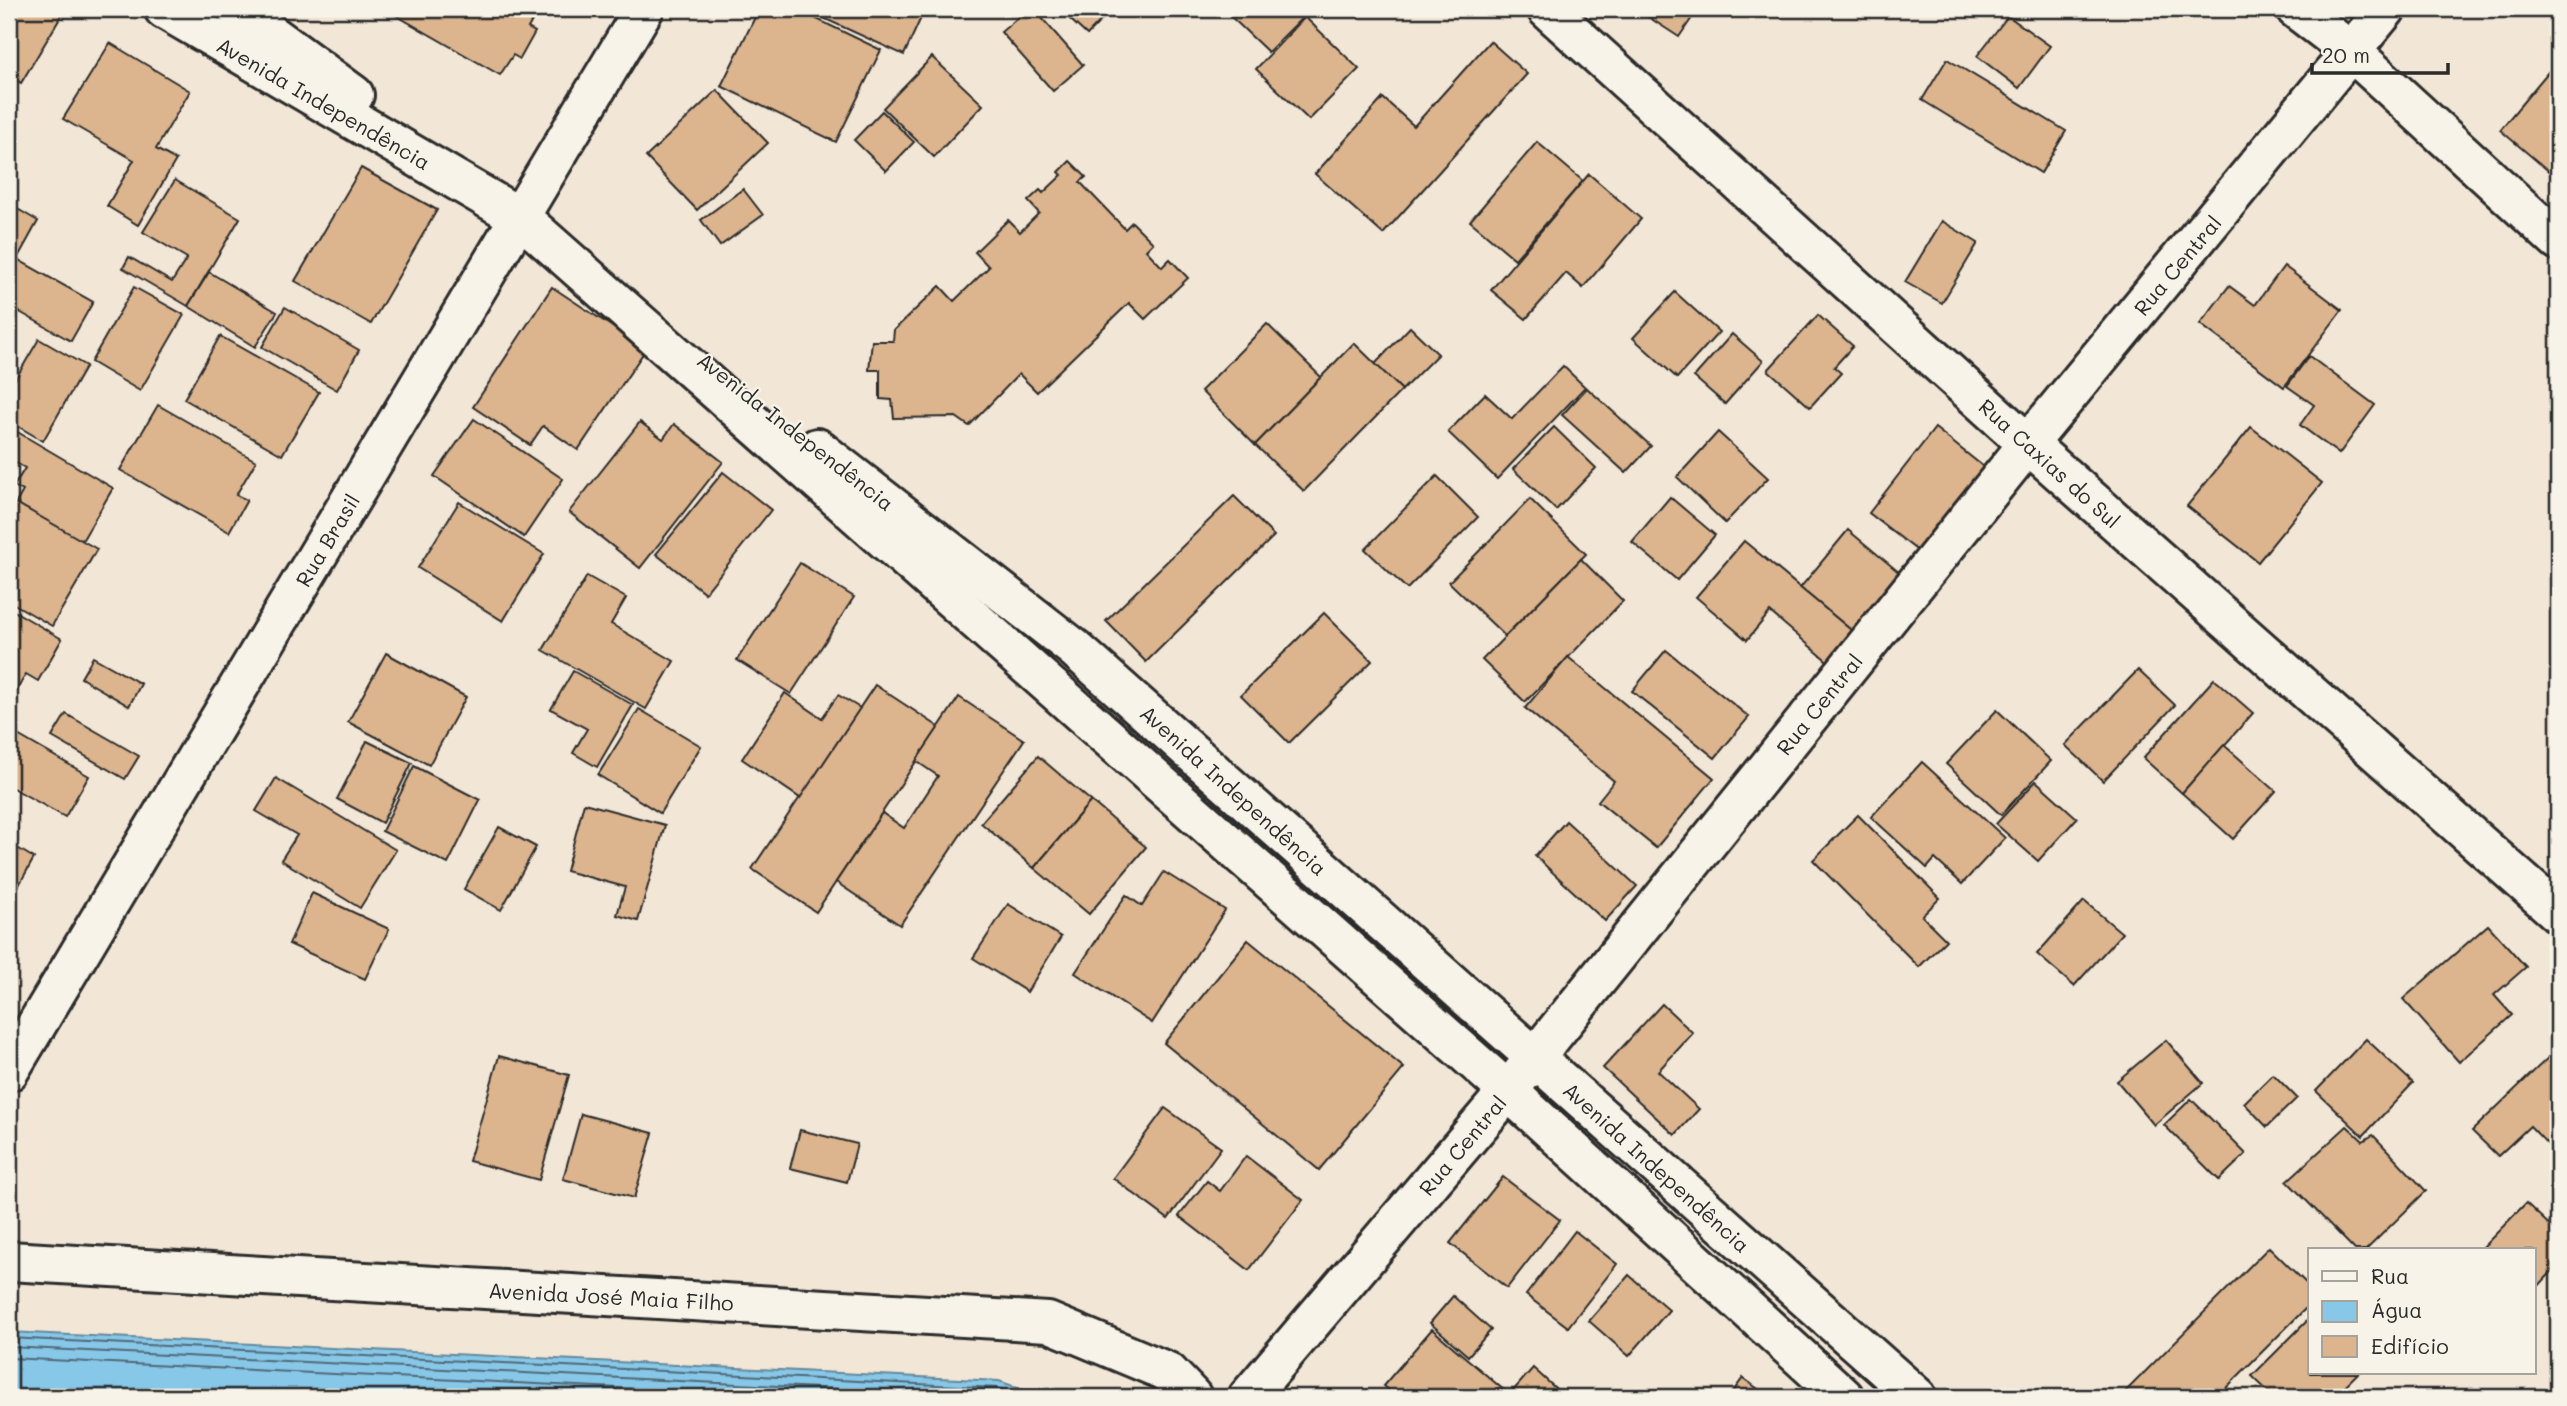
<svg xmlns="http://www.w3.org/2000/svg" width="2567" height="1406" font-family="Mali,sans-serif">
  <style>
    .water { fill: #87c7e8; stroke: #62899c; stroke-width: 2 }
    .lines { fill: none; stroke-linecap: round; stroke-linejoin: round }
    .shore { stroke: #506977; stroke-width: 2 }
    .building { fill: #dcb48d; stroke: #2b2b2b; stroke-width: 2 }
    .minor-casing { stroke: #2b2b2b; stroke-width: 44 }
    .minor { stroke: #f7f3e8; stroke-width: 38 }
    .labels { text-anchor: middle; dominant-baseline: central; stroke-width: 5; stroke-linejoin: round; paint-order: stroke }
    .street-label { font-size: 21px; fill: #2b2b2b; stroke: #f7f3e8 }
  </style>
  <rect width="100%" height="100%" fill="#f2e6d6"/>
  <filter id="ink" filterUnits="userSpaceOnUse"><feTurbulence type="fractalNoise" baseFrequency=".0143" numOctaves="2"/><feDisplacementMap in="SourceGraphic" scale="14" xChannelSelector="R" yChannelSelector="G"/><feConvolveMatrix kernelMatrix="1 2 1 2 8 2 1 2 1" color-interpolation-filters="sRGB"/></filter>
  <g filter="url(#ink)">
    <path class="water" d="M9,1332l990,49 45,16h-1035z"/>
    <g class="lines">
      <g class="shore">
        <path d="M9,1338l988,50 25,9"/>
        <path d="M9,1347l987,50"/>
        <path d="M9,1358l793,39"/>
      </g>
    </g>
    <g class="building">
      <path d="M9,9l56,1 -44,73 -12,-8z"/>
      <path d="M385,9h150l3,1 -10,18 7,4 -15,27 -7,-4 -13,20z"/>
      <path d="M759,9h37l85,41 -45,92 -115,-56z"/>
      <path d="M823,9h102l-21,46 -85,-39z"/>
      <path d="M1028,9h6l49,56 -30,26 -52,-59z"/>
      <path d="M1059,9h53l-25,26z"/>
      <path d="M1227,9h65l10,9 -34,34 -43,-41z"/>
      <path d="M1636,9h62l-19,28z"/>
      <path d="M2008,16l42,30 -31,42 -42,-32z"/>
      <path d="M1305,17l54,52 -50,51 -53,-51z"/>
      <path d="M1490,41l37,33 -144,160 -68,-60 68,-76 31,28z"/>
      <path d="M110,43l80,48 -34,58 20,11 -38,65 -31,-19 27,-46 -71,-41z"/>
      <path d="M932,57l51,48 -49,52 -51,-49z"/>
      <path d="M1947,59l119,72 -25,42 -119,-73z"/>
      <path d="M2558,60v119l-58,-49z"/>
      <path d="M717,90l51,53 -71,67 -51,-53z"/>
      <path d="M882,111l32,31 -28,29 -32,-31z"/>
      <path d="M1537,142l46,39 -68,78 -45,-38z"/>
      <path d="M1070,161l16,16 -6,5 45,47 7,-7 21,21 -7,7 16,17 8,-8 18,19 -43,41 -16,-16 -92,89 -18,-18 -50,52 -13,-9 -62,1 -2,-18 -12,-1v-29h-11l3,-29h21l1,-11 46,-44 14,15 35,-34 -14,-15 33,-32 12,12 19,-19 -11,-12 12,-11 3,3 19,-18 -3,-3z"/>
      <path d="M361,168l76,42 -66,114 -76,-43z"/>
      <path d="M1589,174l52,45 -58,69 -17,-15 -40,46 -35,-29z"/>
      <path d="M175,180l65,38 -52,88 -65,-38 6,-11 43,25 15,-24 -44,-26z"/>
      <path d="M743,189l20,26 -43,31 -19,-26z"/>
      <path d="M9,204l29,17 -21,38 76,43 -22,39 -62,-35z"/>
      <path d="M1942,221l36,22 -36,60 -37,-21z"/>
      <path d="M2284,266l58,44 -58,77 -84,-63 29,-38 26,19z"/>
      <path d="M209,272l68,40 -22,35 -67,-41z"/>
      <path d="M134,287l50,28 -44,76 -49,-29z"/>
      <path d="M552,287l94,62 -68,101 -35,-24 -13,19 -57,-38z"/>
      <path d="M1675,292l44,40 -42,46 -44,-40z"/>
      <path d="M285,307l74,43 -22,40 -75,-43z"/>
      <path d="M1818,315l35,31 -19,21 7,6 -31,34 -42,-37z"/>
      <path d="M1267,324l54,53 -66,68 -54,-54z"/>
      <path d="M1410,327l28,27 -36,36 -27,-26z"/>
      <path d="M1732,334l31,27 -38,43 -31,-27z"/>
      <path d="M220,336l99,56 -37,63 -98,-56z"/>
      <path d="M39,339l47,27 -43,75 -34,-20v-31z"/>
      <path d="M1354,343l48,47 -98,101 -49,-46z"/>
      <path d="M2309,356l66,49 -36,49 -39,-29 14,-20 -27,-19z"/>
      <path d="M1563,366l22,21 -88,92 -49,-47 37,-38 27,25z"/>
      <path d="M1587,388l64,58 -25,27 -64,-58z"/>
      <path d="M158,405l98,56 -20,34 11,5 -18,32 -109,-62z"/>
      <path d="M474,419l89,60 -39,58 -90,-61z"/>
      <path d="M640,422l23,17 11,-15 49,38 -83,106 -71,-56z"/>
      <path d="M9,427l104,61 -31,53 -66,-38 7,-12 -9,-5 11,-18 -16,-9z"/>
      <path d="M1554,427l42,41 -40,42 -43,-41z"/>
      <path d="M2251,427l71,56 -64,79 -71,-56z"/>
      <path d="M1935,428l50,40 -66,84 -50,-39z"/>
      <path d="M1718,432l50,46 -43,45 -48,-46z"/>
      <path d="M723,472l48,38 -66,83 -49,-39z"/>
      <path d="M1437,476l41,41 -71,72 -42,-40z"/>
      <path d="M1234,496l40,40 -128,126 -40,-41z"/>
      <path d="M1670,497l45,38 -38,45 -45,-38z"/>
      <path d="M1530,499l56,55 -81,82 -56,-54z"/>
      <path d="M459,502l85,52 -41,67 -85,-53z"/>
      <path d="M16,503l81,46 -45,77 -43,-25v-85z"/>
      <path d="M1848,530l58,48 -49,57 -57,-47z"/>
      <path d="M1744,541l113,94 -25,30 -62,-53 -23,28 -51,-43z"/>
      <path d="M1581,559l42,42 -98,101 -43,-42z"/>
      <path d="M800,563l54,34 -63,97 -54,-34z"/>
      <path d="M587,576l39,22 -15,26 63,37 -28,48 -103,-59z"/>
      <path d="M9,608l53,31 -24,42 -12,-7 -17,30z"/>
      <path d="M1324,613l48,48 -83,82 -48,-48z"/>
      <path d="M1666,650l83,67 -34,41 -83,-67z"/>
      <path d="M386,653l80,44 -37,68 -81,-43z"/>
      <path d="M93,657l48,27 -12,22 -48,-28z"/>
      <path d="M1568,657l146,121 -58,70 -58,-47 16,-20 -89,-73z"/>
      <path d="M2138,670l37,35 -72,76 -38,-36z"/>
      <path d="M573,671l60,34 -36,62 -24,-14 14,-24 -36,-20z"/>
      <path d="M2214,679l39,34 -71,80 -39,-35z"/>
      <path d="M875,685l64,42 -123,185 -64,-43z"/>
      <path d="M785,693l37,25 16,-23 22,13 -60,90 -58,-39z"/>
      <path d="M959,697l65,43 -124,185 -64,-43 46,-69 22,15 34,-52 -22,-15z"/>
      <path d="M639,709l62,37 -41,67 -62,-38z"/>
      <path d="M1997,710l54,51 -50,54 -55,-51z"/>
      <path d="M66,714l73,42 -14,23 -73,-42z"/>
      <path d="M9,730l80,46 -24,41 -56,-31z"/>
      <path d="M367,741l45,22 -30,60 -45,-24z"/>
      <path d="M2224,745l52,46 -43,48 -51,-46z"/>
      <path d="M1038,756l53,45 -57,67 -53,-45z"/>
      <path d="M1922,762l83,76 -43,46 -27,-25 -8,9 -56,-51z"/>
      <path d="M414,766l66,34 -32,64 -66,-33z"/>
      <path d="M276,778l120,72 -36,58 -79,-48 16,-25 -41,-24z"/>
      <path d="M2036,781l41,37 -39,43 -42,-37z"/>
      <path d="M1091,801l55,46 -57,67 -55,-46z"/>
      <path d="M584,803l81,22 -27,96 -21,-6 8,-28 -59,-16z"/>
      <path d="M1858,815l82,83 -18,18 24,24 -27,27 -106,-107z"/>
      <path d="M1566,821l71,65 -32,35 -70,-65z"/>
      <path d="M499,827l37,20 -35,63 -37,-21z"/>
      <path d="M9,843l25,15 -25,45z"/>
      <path d="M1164,872l61,38 -73,113 -77,-50 51,-78 16,11z"/>
      <path d="M312,893l77,36 -24,50 -76,-35z"/>
      <path d="M2084,901l38,32 -48,53 -37,-32z"/>
      <path d="M1008,904l53,33 -34,55 -54,-34z"/>
      <path d="M2488,925l38,42 -32,28 18,20 -53,47 -56,-63z"/>
      <path d="M1248,940l156,128 -85,102 -155,-127z"/>
      <path d="M1662,1004l31,29 -35,38 41,38 -24,26 -72,-67z"/>
      <path d="M2366,1039l47,44 -50,53 -47,-45z"/>
      <path d="M2166,1040l37,43 -49,42 -37,-44z"/>
      <path d="M2558,1048v107l-28,-29 -32,30 -26,-25z"/>
      <path d="M499,1056l70,19 -30,105 -70,-19z"/>
      <path d="M2273,1074l24,24 -30,29 -23,-24z"/>
      <path d="M2191,1099l55,55 -27,26 -55,-55z"/>
      <path d="M1165,1108l56,40 -53,71 -55,-41z"/>
      <path d="M581,1114l72,19 -19,65 -71,-19z"/>
      <path d="M2347,1126l16,15 10,-6 53,56 -60,59h-11l-68,-69z"/>
      <path d="M800,1130l57,14 -10,38 -57,-14z"/>
      <path d="M1246,1156l57,44 -54,70 -70,-54 28,-35 13,10z"/>
      <path d="M1503,1177l57,43 -53,68 -57,-45z"/>
      <path d="M2526,1203l32,30v32l-24,26v-41h-54z"/>
      <path d="M1575,1231l42,33 -49,63 -42,-32z"/>
      <path d="M2269,1247l41,40v17l-93,93h-97z"/>
      <path d="M1629,1275l40,35 -40,46 -40,-35z"/>
      <path d="M1453,1296l38,34 -23,26 -38,-33z"/>
      <path d="M2310,1318v55h48l-24,24h-60l-22,-21z"/>
      <path d="M1432,1329l80,68h-116l-13,-11z"/>
      <path d="M1533,1368l32,29h-49l-5,-4z"/>
      <path d="M1743,1378l26,19h-40z"/>
    </g>
    <g class="lines">
      <g class="minor-casing">
        <g id="minor">
          <path d="M164,9l357,209 987,873 336,306"/>
          <path d="M237,9l117,86"/>
          <path d="M1547,9l481,435 530,469"/>
          <path d="M2296,9l56,43 206,189"/>
          <path d="M817,448l257,200 843,749"/>
          <path d="M9,1071l635,-1062"/>
          <path d="M9,1261l1039,61 120,50 24,25"/>
          <path d="M1248,1397l260,-306 520,-647 358,-435"/>
        </g>
      </g>
      <use href="#minor" class="minor"/>
    </g>
  </g>
  <g class="labels">
    <g class="street-label">
      <text transform="translate(324 103) rotate(30)">Avenida Independência</text>
      <text transform="translate(2177 265) rotate(-50)">Rua Central</text>
      <text transform="translate(796 431) rotate(38)">Avenida Independência</text>
      <text transform="translate(2050 463) rotate(42)">Rua Caxias do Sul</text>
      <text transform="translate(327 540) rotate(-59)">Rua Brasil</text>
      <text transform="translate(1819 704) rotate(-51)">Rua Central</text>
      <text transform="translate(1234 790) rotate(42)">Avenida Independência</text>
      <text transform="translate(1462 1145) rotate(-50)">Rua Central</text>
      <text transform="translate(1657 1167) rotate(42)">Avenida Independência</text>
      <text transform="translate(611 1296) rotate(3)">Avenida José Maia Filho</text>
    </g>
  </g>
  <rect width="2567" height="1406" fill="none" stroke="#f7f3e8" stroke-width="35"/>
  <rect x="18" y="18" width="2532" height="1371" fill="none" stroke="#2b2b2b" stroke-width="2.5" filter="url(#ink)"/>
  <rect x="2308" y="1248" width="228" height="126" fill="#f7f3e8" stroke="#a5a39c" stroke-width="2"/>
  <rect x="2322" y="1271" width="35" height="10" fill="#f7f3e8" stroke="#a5a39c" stroke-width="2"/>
  <text x="2371" y="1284" font-size="21" fill="#2b2b2b">Rua</text>
  <rect x="2322" y="1301" width="35" height="21" fill="#87c7e8" stroke="#a5a39c" stroke-width="2"/>
  <text x="2371" y="1318" font-size="21" fill="#2b2b2b">Água</text>
  <rect x="2322" y="1336" width="35" height="21" fill="#dcb48d" stroke="#a5a39c" stroke-width="2"/>
  <text x="2371" y="1354" font-size="21" fill="#2b2b2b">Edifício</text>
  <path d="M2312 63v10h136v-10" fill="none" stroke="#2b2b2b" stroke-width="3.5"/>
  <text x="2322" y="63" font-size="21" fill="#2b2b2b" stroke="#f7f3e8" stroke-width="5" paint-order="stroke">20 m</text>
</svg>
